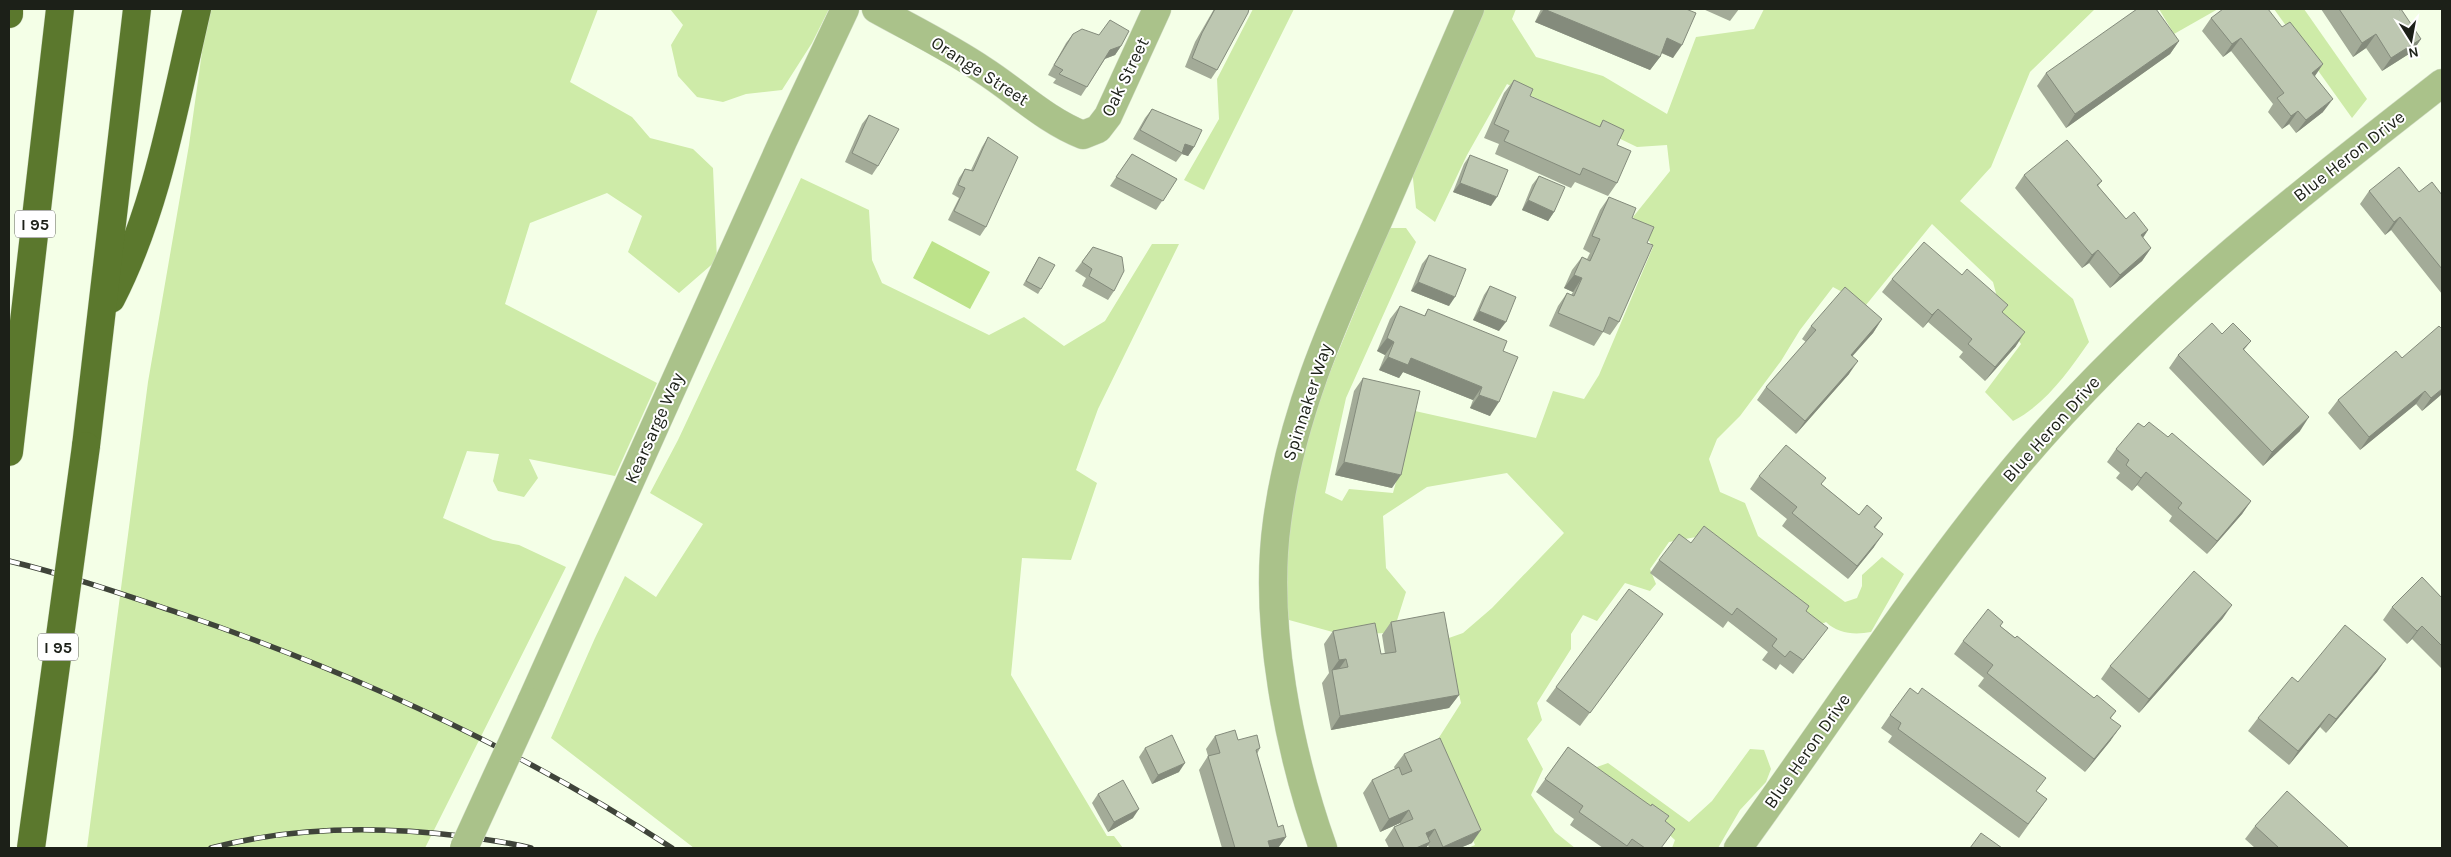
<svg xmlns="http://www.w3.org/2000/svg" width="2451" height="857" font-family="Karla,sans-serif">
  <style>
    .green { fill: #ceeba8 }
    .water { fill: #bde38a }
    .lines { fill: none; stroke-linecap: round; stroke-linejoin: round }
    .minor-casing { stroke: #d1dbc6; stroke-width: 29 }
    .highway-casing { stroke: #d1dbc6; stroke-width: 29 }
    .minor { stroke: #aac28a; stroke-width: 28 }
    .highway { stroke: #5b782d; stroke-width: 28 }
    .rail-casing { stroke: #3f443a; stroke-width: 5.5 }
    .rail { stroke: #fff; stroke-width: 4; stroke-dasharray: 11; stroke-linecap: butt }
    .minor-bridge-casing { stroke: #d1dbc6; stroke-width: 29; stroke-linecap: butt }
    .highway-bridge-casing { stroke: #d1dbc6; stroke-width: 29; stroke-linecap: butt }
    .minor-bridge { stroke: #aac28a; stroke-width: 28 }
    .highway-bridge { stroke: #5b782d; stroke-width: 28 }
    .wall { fill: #a3ab98 }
    .shaded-wall { fill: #848b7c }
    .building { fill: #bdc7b1; stroke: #848b7c }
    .labels { text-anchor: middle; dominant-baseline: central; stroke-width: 4; stroke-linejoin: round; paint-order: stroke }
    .shield { fill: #fff; stroke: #60635d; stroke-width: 1 }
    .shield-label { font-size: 16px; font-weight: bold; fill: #1c2018 }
    .street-label { font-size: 18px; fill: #1c2018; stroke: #fff }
  </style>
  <rect width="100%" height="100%" fill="#f4ffe7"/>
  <g class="green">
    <path d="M208,9h390l-28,73 62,35 18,21 43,11 20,19 4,92 -38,33 -51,-41 14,-36 -35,-23 -77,30 -25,81 152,79 -42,93 -86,-17 9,19 -14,19 -26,-6 -5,-10 6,-27 -32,-3 -24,67 50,22 26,5 47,22 -141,281h-338l61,-466 41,-237z"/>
    <path d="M670,9h159l-17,34 -30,47 -36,4 -23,8 -26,-5 -19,-21 -7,-31 12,-20z"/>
    <path d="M1253,9h41l-90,181 -20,-10 35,-61 -2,-40z"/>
    <path d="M1475,9h41l-4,10 24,38 67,19 64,38 29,-77 58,-8 10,-20h331l-65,63 -39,95 -31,34 113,98 16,43c-21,30 -43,62 -76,79l-28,-29 36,-48 -19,-28 -9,-34 -61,-58 -66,81 -33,-18 -33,43 -19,31 -41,55 -23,23 -8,20 11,33 25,11 13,33 87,66 12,-4 5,-12v-11l20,-18 22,17 -33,58c-16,3 -33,2 -45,-10l-12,6 -118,-91 -27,5 -19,27 6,15 -6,7 -25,-8 -28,38 -14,-6 -12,19v15l-34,54 5,17 -15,19 16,30 -12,26 24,37 20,16h-107l7,-3 -42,-98 28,-44 -15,-64 17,-6 29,-25 72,-75 -57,-60 -80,14 -44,29 3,52 20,24 -13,41 -53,1 -51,-14 -5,-32 9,-113 37,-103 59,-144h17l10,14 -70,156 -21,95 17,8 7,-12 44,4 22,-82 121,27 17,-47 31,8 15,-24 54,-128 -20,-30 37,-46 -3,-26 -30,2 -130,-63 -40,71 -32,67 -19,-14 -4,-39z"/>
    <path d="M2159,9h59l-44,25z"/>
    <path d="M2274,9h30l63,90 -15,19z"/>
    <path d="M801,178l68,32 3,50 10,23 107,52 35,-18 40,29 41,-25 47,-77h27l-81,165 -22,61 21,13 -26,77 -49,-2 -11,117 96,161h7l9,12h-429l-143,-110 44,-100 30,-62 31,21 47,-73 -53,-31 28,-53z"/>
    <path d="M1750,749l14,1 7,19 -5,13 -26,28 -22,38h-46l3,-8 -11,-10 -75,-51 8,-12 11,-4 81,59 23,-21z"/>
  </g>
  <path class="water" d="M932,241l58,31 -20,37 -57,-31z"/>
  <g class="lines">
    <g class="minor-casing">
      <g id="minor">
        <path d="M876,9c36,20 73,38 107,61 33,21 62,50 100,65l15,-6 10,-13 49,-107"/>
        <path d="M531,702l252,-561 62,-132"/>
        <path d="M1323,848c-34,-96 -60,-224 -46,-326 14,-106 55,-197 98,-294 32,-73 63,-146 95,-219"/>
        <path d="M1738,848c92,-126 176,-258 275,-378 124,-150 278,-269 429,-387"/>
      </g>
    </g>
    <g class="highway-casing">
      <g id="highway">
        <path d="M9,14v-5"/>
        <path d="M111,299c46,-90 63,-192 86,-290"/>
        <path d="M86,446l51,-437"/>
        <path d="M9,452l51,-443"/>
      </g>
    </g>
    <use href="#minor" class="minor"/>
    <use href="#highway" class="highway"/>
    <g class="rail-casing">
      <g id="rail">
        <path d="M9,561c58,14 116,34 173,53 172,59 338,135 490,234"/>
        <path d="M211,848c81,-21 166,-22 249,-12 24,3 47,6 71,12"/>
      </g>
    </g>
    <use href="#rail" class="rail"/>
    <g class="minor-bridge-casing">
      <path id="minor-bridge" d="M464,848l67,-146"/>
    </g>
    <g class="highway-bridge-casing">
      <path id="highway-bridge" d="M31,848l55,-402"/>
    </g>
    <use href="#minor-bridge" class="minor-bridge"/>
    <use href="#highway-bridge" class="highway-bridge"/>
  </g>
  <g class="wall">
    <path d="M1214,9h35l-32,61 -6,9 -26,-12 10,-25z"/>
    <path d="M1541,9h145l-13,49 -12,-5 -1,4 -10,13 -115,-48z"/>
    <path d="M1703,9h36l-9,12z"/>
    <path d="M2321,9h77l23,30 -9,13 -30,19 -16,-23 -13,9z"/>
    <path d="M2211,18l112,46 -8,12 8,36 -27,21 -7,-9 -7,5 -14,-17 5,-8 -42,-53 -8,6 -21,-26z"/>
    <path d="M1073,34l48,12 -6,9 -10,4 -24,37 -28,-13 3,-4 -8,-4 18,-32z"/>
    <path d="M2179,41l-9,13 -104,74 -29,-42 9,-13z"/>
    <path d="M1514,80l16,16 69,31 4,-7 14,25v38l-9,13 -33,-14 -4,6 -76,-34 4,-10 -15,-6 20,-45z"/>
    <path d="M1152,109l42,38 -6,9 -6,-2 -6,8 -43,-23 12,-21z"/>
    <path d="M869,115l9,51 -6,9 -27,-13 17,-38z"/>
    <path d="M988,137l-2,90 -6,9 -32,-16 11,-22 -7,-4 7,-16 6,-9 6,1 11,-23z"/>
    <path d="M1132,154l45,25 -21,31 -46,-24z"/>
    <path d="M1470,155l21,51 -38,-14 11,-28z"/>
    <path d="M2024,175l78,6 -4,5 28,33 22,11 -5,8 8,10 -9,13 -32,27 -21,-25 -7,5 -67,-80z"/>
    <path d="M1539,176l15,36 -6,9 -26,-11 10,-25z"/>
    <path d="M2369,191l50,1 23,3v99l-51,-64 -6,5 -25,-31z"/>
    <path d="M1609,197l23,21 15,25 -28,79 -9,13 -7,-3 -9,14 -45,-20 9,-20 9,-13 4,2 2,-3 -9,-4 8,-18 10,-13 5,2 3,-6 -7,-4 17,-39z"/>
    <path d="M1093,247l21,44 -6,9 -26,-14 4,-8 -11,-7z"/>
    <path d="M1429,255l20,51 -38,-15 11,-27z"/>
    <path d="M1039,257l2,32 -3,5 -15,-9z"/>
    <path d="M1892,279l111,34 13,33 -31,35 -26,-24 4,-5 -35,-30 -5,6 -41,-36z"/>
    <path d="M1490,286l9,45 -26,-11 11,-25z"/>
    <path d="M1400,306l24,10 4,-7 75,42 -13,65 -20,-8 3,-8 -70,-28 -4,6 -20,-8 6,-15 -8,-4 13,-32z"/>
    <path d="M1882,319l-9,14 -21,23 -3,18 -53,60 -39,-34 9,-13 40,-45 -4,-3 9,-13z"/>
    <path d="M2222,334l29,7 -7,9 56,81 -37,35 -94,-98 9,-13z"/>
    <path d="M2402,358l40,36 -20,17 -6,-7 -56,46 -32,-37 10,-13z"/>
    <path d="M1363,378l29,110 -57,-13 19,-84z"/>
    <path d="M2144,427l24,10 83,64 -9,13 -35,40 -38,-33 3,-5 -35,-31 -5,6 -16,-13 4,-5 -13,-11 9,-13z"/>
    <path d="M1759,476l62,8 38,31 23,3 -7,10 -1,19 -26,32 -66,-53 5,-7 -37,-30z"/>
    <path d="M1691,543l115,68 12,30 -25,33 -13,-10 -4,6 -14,-10 6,-8 -40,-31 -5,7 -73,-55 9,-13z"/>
    <path d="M2442,598v71l-30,-30 -5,5 -24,-24 9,-13z"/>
    <path d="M1663,614l-83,112 -34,-25 10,-14z"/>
    <path d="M2223,618l-84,95 -38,-34 9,-13z"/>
    <path d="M1391,622l68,73 -10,13 -118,22 -9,-47 7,-10 -5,-29 9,-13 48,23h4l-3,-19z"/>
    <path d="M2000,626l94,72 22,13 -5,7v22l-26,32 -107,-86 6,-8 -30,-24 9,-13z"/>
    <path d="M2386,659l-9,13 -51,61 -6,-6 -31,38 -41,-34 10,-13 40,-36z"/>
    <path d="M1918,694l119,98 10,7 -28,39 -131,-96 4,-6 -11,-8 9,-13z"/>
    <path d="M1215,736l23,4 22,8 -3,6 21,73 8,10 -8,11h-56l-23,-78 9,-14 -2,-7z"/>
    <path d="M1568,747l98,74 -5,27h-58l-33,-23 4,-6 -38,-27z"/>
    <path d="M1145,748l34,24 -27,12 -13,-27z"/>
    <path d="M1404,754l68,89 -12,5h-31l-1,-3 -2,3h-37l-4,-8 9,-13 6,-3v-1l-20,9 -17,-39 9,-13 23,-11 -1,-2z"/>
    <path d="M1098,794l35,24 -25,14 -16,-29z"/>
    <path d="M2255,826l94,22h-94l-10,-9z"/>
  </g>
  <g class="shaded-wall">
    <path d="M1544,9l116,48 -10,13 -115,-48z"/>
    <path d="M2376,34l-10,14 -13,9 9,-14z"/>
    <path d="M1667,38l15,7 -9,13 -15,-7z"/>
    <path d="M2241,38l-10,13 -8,6 9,-13z"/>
    <path d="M2421,39l-9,13 -30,19 9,-13z"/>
    <path d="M2179,41l-9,13 -104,74 9,-14z"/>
    <path d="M1121,46l-6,9 -11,4 6,-9z"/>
    <path d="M2323,64l-9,13 -2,-4z"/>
    <path d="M2333,99l-10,13 -27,21 10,-13z"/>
    <path d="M2298,111l-9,13 -7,5 9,-13z"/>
    <path d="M1185,144l9,3 -6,9 -6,-2z"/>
    <path d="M1460,183l37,14 -6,9 -38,-14z"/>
    <path d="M1528,200l26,12 -6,9 -26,-11z"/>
    <path d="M2400,217l-9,13 -6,5 9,-13z"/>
    <path d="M2148,230l-9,13 2,-8z"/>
    <path d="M2151,248l-9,13 -32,27 10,-13z"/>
    <path d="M2098,250l-9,13 -7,5 10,-13z"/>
    <path d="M1574,275l8,3 -9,14 -9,-4z"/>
    <path d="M1418,282l37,15 -6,9 -38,-15z"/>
    <path d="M1938,309l-10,13 -5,6 9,-13z"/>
    <path d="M1479,311l27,11 -7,9 -26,-11z"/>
    <path d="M1882,319l-9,14 -31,35 9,-13z"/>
    <path d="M2025,332l-9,14 -31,35 10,-14z"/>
    <path d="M1387,338l7,4 -9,13 -8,-4z"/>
    <path d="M1388,357l23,1 71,29 -9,13 -70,-28 -4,6 -20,-8z"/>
    <path d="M1858,361l-9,13 -53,60 9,-13z"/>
    <path d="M2442,389v5l-20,17 9,-13z"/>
    <path d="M2425,391l-9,13 -56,46 9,-13z"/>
    <path d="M1479,395l20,7 -9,14 -20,-8z"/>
    <path d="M2309,417l-9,14 -37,35 9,-14z"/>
    <path d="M1344,462l57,13 -9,13 -57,-13z"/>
    <path d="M2146,472l-9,13 -5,6 9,-13z"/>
    <path d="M2251,501l-9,13 -35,40 10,-13z"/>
    <path d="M1883,534l-9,13 -26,32 9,-13z"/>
    <path d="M2232,605l-9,13 -84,95 10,-14z"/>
    <path d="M2422,626l-10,13 -5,5 10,-13z"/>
    <path d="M1346,659l-9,13 -5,-2 7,-10z"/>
    <path d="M2386,659l-9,13 -51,61 10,-14z"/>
    <path d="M1459,695l-10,13 -118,22 9,-14z"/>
    <path d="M2329,714l-9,13 -31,38 9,-14z"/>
    <path d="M2121,726l-10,14 -26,32 9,-13z"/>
    <path d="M1185,763l-6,9 -27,12 6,-9z"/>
    <path d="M1139,809l-6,9 -25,14 6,-10z"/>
    <path d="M1409,810l-9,13 -20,9 9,-13z"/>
    <path d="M1435,829l-9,13v-9z"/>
    <path d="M1481,830l-9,13 -12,5h-18l1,-1z"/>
    <path d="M1286,837l-8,11h-14l4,-7z"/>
    <path d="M1430,842l-4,6h-10z"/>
  </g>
  <g class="building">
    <path d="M1215,9h34l-1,4 -31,57 -25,-12 10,-25z"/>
    <path d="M1544,9h142l10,4 -14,32 -15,-7 -7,19z"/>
    <path d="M2137,9h19l23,32 -104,73 -29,-41z"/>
    <path d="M2223,9h45l14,18 8,-5 33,42 -11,9 21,26 -27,21 -8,-9 -7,5 -14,-18 7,-5 -43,-55 -9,6 -21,-26z"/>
    <path d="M2339,9h59l1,1 2,-1 20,30 -30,19 -15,-24 -14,9z"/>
    <path d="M1110,20l19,11 -8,15 -11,4 -23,37 -28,-13 4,-4 -9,-5 19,-31 9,-5 17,6z"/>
    <path d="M1514,80l19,9 -3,7 70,31 3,-7 21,10 -7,15 14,6 -14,32 -34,-15 -3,7 -76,-34 5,-10 -15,-7z"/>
    <path d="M1152,109l50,21 -8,17 -9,-3 -3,9 -42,-23z"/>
    <path d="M869,115l30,14 -21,37 -26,-13z"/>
    <path d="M988,137l30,20 -32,70 -32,-16 11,-23 -7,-3 7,-16 8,2z"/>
    <path d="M2067,140l35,41 -5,4 29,34 8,-7 14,18 -7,5 10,13 -31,27 -22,-25 -6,5 -68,-80z"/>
    <path d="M1132,154l45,25 -14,22 -47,-24z"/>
    <path d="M1470,155l38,15 -11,27 -37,-14z"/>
    <path d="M2399,167l20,25 13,-10 10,13v74l-42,-52 -6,5 -25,-31z"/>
    <path d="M1539,176l26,11 -11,25 -26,-12z"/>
    <path d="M1609,197l27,11 -4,10 22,9 -7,16 6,2 -34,77 -10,-5 -6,15 -45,-19 9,-20 7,3 8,-18 -8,-3 8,-18 8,4 10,-22 -8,-3z"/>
    <path d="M1924,242l38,33 5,-6 41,36 -6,7 23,20 -30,35 -27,-23 4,-5 -34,-30 -6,6 -40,-36z"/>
    <path d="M1093,247l29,10 2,14 -10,20 -25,-15 3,-7 -10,-7z"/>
    <path d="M1429,255l37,14 -11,28 -37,-15z"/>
    <path d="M1039,257l16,8 -14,24 -15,-8z"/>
    <path d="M1490,286l26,11 -10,25 -27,-11z"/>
    <path d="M1845,287l37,32 -31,36 7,6 -53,60 -39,-34 50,-57 -5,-4z"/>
    <path d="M1400,306l25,10 3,-7 79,32 -4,10 15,6 -19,45 -20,-7 3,-8 -71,-29 -3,7 -20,-8 6,-15 -7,-4z"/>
    <path d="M2212,323l10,11 11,-11 18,18 -8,8 66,68 -37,35 -94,-97z"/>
    <path d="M2439,326l3,3v60l-11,9 -6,-7 -56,46 -31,-37 58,-49 6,7z"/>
    <path d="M1363,378l57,13 -19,84 -57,-13z"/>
    <path d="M2149,422l19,15 4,-4 79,68 -34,40 -39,-33 4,-5 -36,-31 -5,6 -15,-13 3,-5 -13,-11 22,-26 6,4z"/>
    <path d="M1786,445l40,33 -5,6 38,31 8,-10 15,13 -8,9 9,7 -26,32 -65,-53 5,-6 -38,-31z"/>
    <path d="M1704,526l105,80 -3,5 22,17 -25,32 -13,-9 -5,6 -13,-11 5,-7 -40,-31 -5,7 -73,-55 20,-26 12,9z"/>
    <path d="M2194,571l38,34 -83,94 -39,-33z"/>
    <path d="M2422,577l20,21v48l-20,-20 -5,5 -25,-24z"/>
    <path d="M1629,589l34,25 -73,99 -34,-26z"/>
    <path d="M1988,609l15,13 -3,4 15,12 2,-2 77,62 3,-3 19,16 -6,7 11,8 -27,33 -107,-86 6,-8 -30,-24z"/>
    <path d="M1444,612l15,83 -119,21 -8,-46 16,-3 -2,-8 -7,1 -6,-29 42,-8 6,31 15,-2 -5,-30z"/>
    <path d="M2345,625l41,34 -50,60 -7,-5 -31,37 -40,-33 34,-41 6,5z"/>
    <path d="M1910,688l8,6 4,-6 124,90 -10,13 11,8 -19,25 -130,-95 3,-6 -11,-8z"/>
    <path d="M1235,730l3,10 19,-5 3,13 -4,2 22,77 5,-2 3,12 -18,4 2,7h-35l-27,-92 12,-3 -5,-17z"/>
    <path d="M1172,735l13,28 -27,12 -13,-27z"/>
    <path d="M1440,738l41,92 -38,17 -8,-18 -9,4 4,9 -14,6h-12l-10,-21 19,-8 -4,-9 -20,9 -17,-39 27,-13 3,8 10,-4 -8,-17z"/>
    <path d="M1568,747l83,59 1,-2 17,12 -4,5 10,8 -14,19h-16l-13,-9 -5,7 -48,-34 4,-6 -38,-27z"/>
    <path d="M1123,780l16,29 -25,13 -16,-28z"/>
    <path d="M2287,791l62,57h-70l-24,-22z"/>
    <path d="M1981,833l21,15h-32z"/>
  </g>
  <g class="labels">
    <g class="shield">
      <rect x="15" y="210.5" width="40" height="27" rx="4"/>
      <rect x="38" y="633.5" width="40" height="27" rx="4"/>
    </g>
    <g class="shield-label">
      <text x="35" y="224">I 95</text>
      <text x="58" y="647">I 95</text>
    </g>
    <g class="street-label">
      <text transform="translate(980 71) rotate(33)">Orange Street</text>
      <text transform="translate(1125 77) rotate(-64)">Oak Street</text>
      <text transform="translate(2349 156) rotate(-38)">Blue Heron Drive</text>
      <text transform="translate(1307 402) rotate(-72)">Spinnaker Way</text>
      <text transform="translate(654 428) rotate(-66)">Kearsarge Way</text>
      <text transform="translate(2051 429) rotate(-48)">Blue Heron Drive</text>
      <text transform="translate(1807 751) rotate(-55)">Blue Heron Drive</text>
    </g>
  </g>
  <rect width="2451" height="857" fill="none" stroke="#1c2018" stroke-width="20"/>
  <g transform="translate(2411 40) rotate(169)" stroke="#ffffff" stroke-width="4" paint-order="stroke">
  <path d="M0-4L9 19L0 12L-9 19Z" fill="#1c2018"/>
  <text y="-8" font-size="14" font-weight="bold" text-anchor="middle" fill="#1c2018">N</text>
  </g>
</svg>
